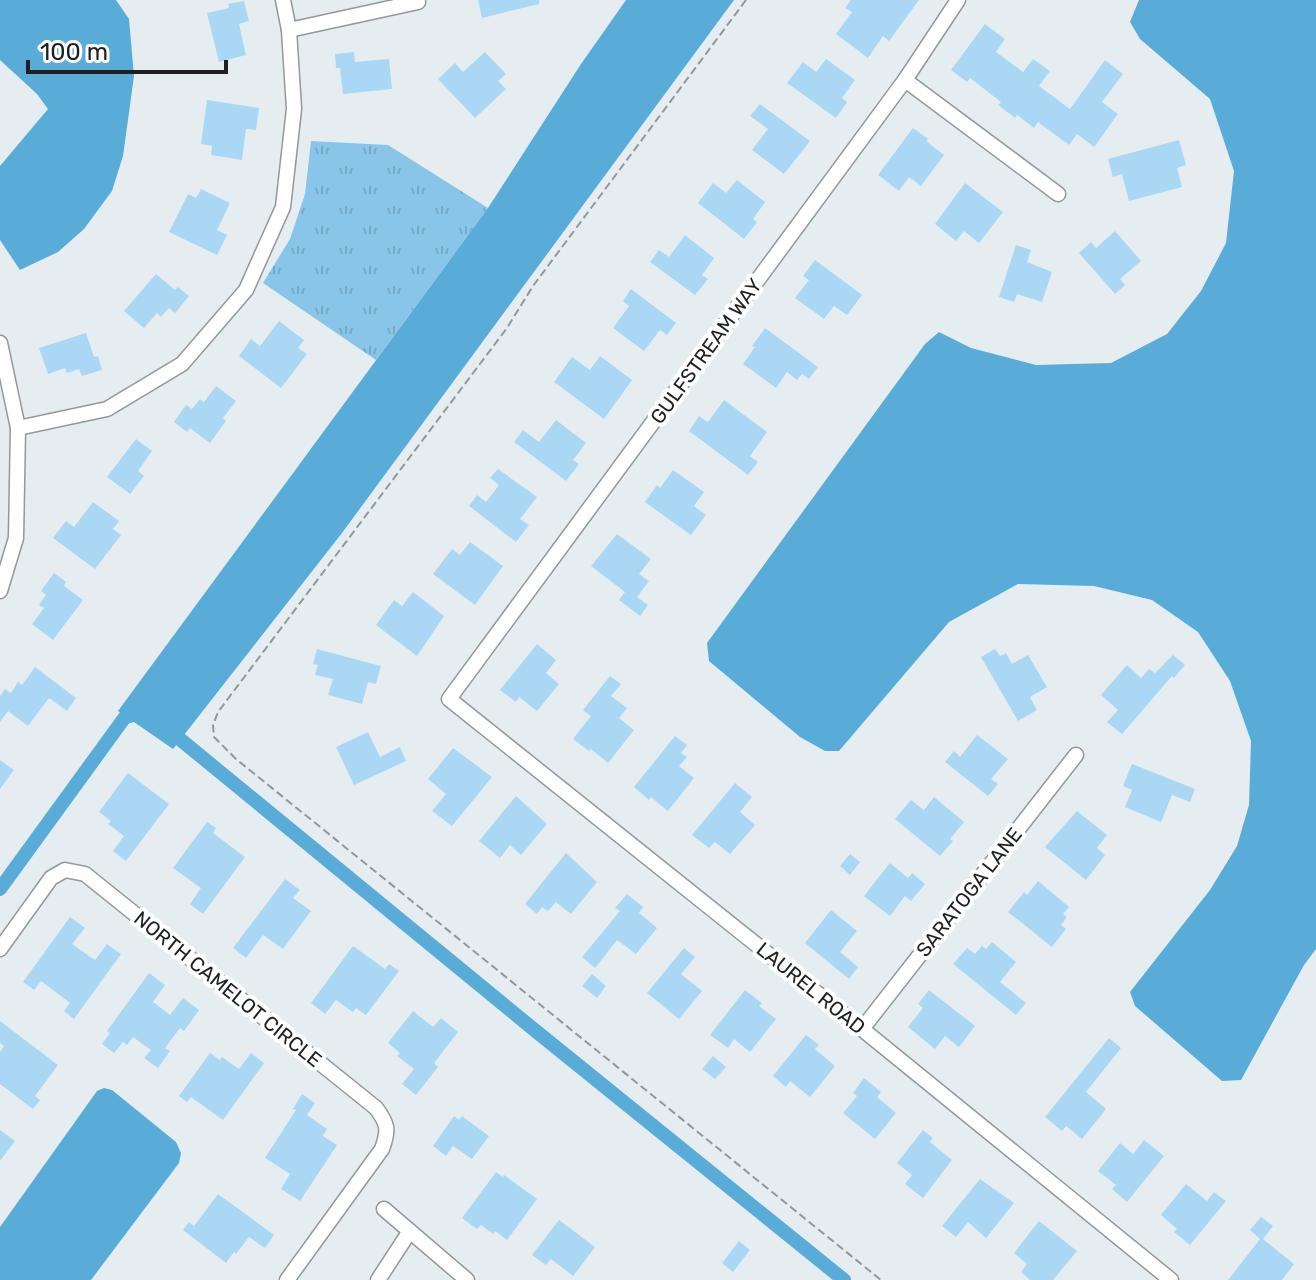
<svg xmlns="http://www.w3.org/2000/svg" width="1316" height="1280" font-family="Rubik,sans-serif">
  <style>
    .park { fill: url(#park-tufts) }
    .water { fill: #59acd8 }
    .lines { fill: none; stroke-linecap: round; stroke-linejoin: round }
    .canal { stroke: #59acd8; stroke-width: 14 }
    .building { fill: #aad8f4 }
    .minor-casing { stroke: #92989c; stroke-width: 17 }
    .path { stroke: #92979a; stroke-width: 2; stroke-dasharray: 8 4; stroke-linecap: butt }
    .minor { stroke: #fff; stroke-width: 14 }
    .labels { text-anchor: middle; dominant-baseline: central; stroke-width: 8; stroke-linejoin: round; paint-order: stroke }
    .street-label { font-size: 20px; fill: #1d1f21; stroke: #fff }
  </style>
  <defs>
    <pattern id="park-tufts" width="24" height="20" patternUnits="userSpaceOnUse" patternTransform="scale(2)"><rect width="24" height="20" fill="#88c5e8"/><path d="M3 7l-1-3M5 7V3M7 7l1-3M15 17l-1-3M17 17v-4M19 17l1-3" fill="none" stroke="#75a9c7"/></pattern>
  </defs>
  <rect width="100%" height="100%" fill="#e6edf1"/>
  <path class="park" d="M311,141l77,4 100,63 -112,152 -113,-77 27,-44 15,-45z"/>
  <g class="water">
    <path d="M0,0h116l13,19 5,57 -11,80 -11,35 -28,38 -26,23 -38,18 -20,-30v-74l48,-57 -11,-15 -37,-34z"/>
    <path d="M626,0h108l-392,533 -169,216 -55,-38 370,-503 93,-144z"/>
    <path d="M1139,0h177v949l-12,16 -63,115 -19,1 -87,-75 -5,-14 80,-102 27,-44 12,-41 2,-64 -21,-60 -32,-49 -46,-32 -58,-14 -76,-2 -69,38 -110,129h-14l-25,-14 -91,-76 -2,-18 218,-299 14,-12 32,16 65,17 75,-2 56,-29 34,-43 25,-48 8,-72 -24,-72 -70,-60 -10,-17z"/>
    <path d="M104,1088l8,2 64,52 5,11 -2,10 -88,117h-91v-53l97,-136z"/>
  </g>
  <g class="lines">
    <g class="canal">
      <path d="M169,729l12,11 356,292 307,248"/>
      <path d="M0,889l125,-172 17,-4"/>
    </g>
  </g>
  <g class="building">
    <path d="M478,0h61v4l-57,14z"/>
    <path d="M851,0h68l-30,41 -6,-5 -15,22 -32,-24 16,-22 -7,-4z"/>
    <path d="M244,1l5,20 -10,3 7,31 -27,7 -12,-49 22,-5 -1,-4z"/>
    <path d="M985,24l20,15 -9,13 27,20 10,-13 17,12 -11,15 31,23 35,-49 18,14 -21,28 16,12 -24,33 -17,-13 -8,11 -31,-23 -4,6 -17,-13 -2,3 -17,-13 3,-3 -31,-24 -3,4 -16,-12z"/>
    <path d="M354,52l1,10 34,-3 3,30 -49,5 -3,-26h-4l-1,-14z"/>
    <path d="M485,52l21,22 -8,7 8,8 -31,29 -37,-39 17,-16 8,9z"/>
    <path d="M826,59l29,21 -13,18 5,4 -11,16 -49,-35 16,-21 13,10z"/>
    <path d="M207,100l52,8 -3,22 -10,-1 -4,31 -31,-5 1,-9 -11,-2z"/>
    <path d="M760,104l50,37 -26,33 -32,-24 16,-21 -18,-13z"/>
    <path d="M913,128l15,11 -2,2 18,14 -23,31 -12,-9 -10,14 -21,-16z"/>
    <path d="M1179,140l7,25 -9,3 5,19 -53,14 -7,-27 -9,3 -5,-18z"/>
    <path d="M737,180l28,22 -12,17 4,3 -13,17 -46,-36 15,-20 13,10z"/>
    <path d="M965,183l38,29 -24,31 -15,-12 -8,10 -21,-17z"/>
    <path d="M201,189l29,14 -13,27 10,5 -10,20 -48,-23 19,-38 8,4z"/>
    <path d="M1115,231l26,30 -21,18 5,6 -10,9 -36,-41 12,-11 5,6z"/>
    <path d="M685,235l29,23 -12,17 6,4 -13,16 -45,-33 9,-12 10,7z"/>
    <path d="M1016,245l15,5 -4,12 25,10 -10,30 -25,-8 -3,8 -15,-5z"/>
    <path d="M815,260l47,35 -15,20 -13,-9 -10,13 -29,-21 14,-18 -6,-4z"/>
    <path d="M156,274l19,16 3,-3 11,9 -14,17 -6,-5 -8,9 -4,-4 -13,15 -20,-17z"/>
    <path d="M631,289l45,34 -9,12 -7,-5 -16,21 -31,-23 16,-22 -6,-5z"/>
    <path d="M279,321l25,19 -6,8 9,6 -26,34 -42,-32 12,-17 9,7z"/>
    <path d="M765,328l53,39 -9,12 -7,-5 -5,6 -10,-8 -11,16 -33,-24 12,-17 -3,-1z"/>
    <path d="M86,333l8,24 4,-1 4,14 -20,6 -3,-7 -12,4 -2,-5 -17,6 -9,-26z"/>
    <path d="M600,356l32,24 -28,39 -50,-37 18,-25 18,13z"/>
    <path d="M216,386l20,15 -13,17 3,3 -16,22 -20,-15 -3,4 -13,-10 12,-17 6,4 8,-10 4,3z"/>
    <path d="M724,400l43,32 -17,24 8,6 -10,13 -59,-44 10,-15 9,6z"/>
    <path d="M556,420l30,23 -13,17 6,4 -13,17 -52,-39 9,-12 16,12z"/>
    <path d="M136,439l16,12 -14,20 6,5 -14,18 -23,-17z"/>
    <path d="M498,469l39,28 -17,22 9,6 -13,17 -47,-36 8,-11 9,7 13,-17 -9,-7z"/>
    <path d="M673,470l31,22 -10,14 12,9 -15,20 -46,-33 12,-17 3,3z"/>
    <path d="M93,502l26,19 -6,8 8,6 -26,34 -42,-31 13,-17 8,6z"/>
    <path d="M617,534l34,25 -12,15 10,7 -12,16 11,8 -8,11 -21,-16 6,-8 -34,-26z"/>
    <path d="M470,542l33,24 -28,39 -42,-31 19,-25 8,6z"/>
    <path d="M54,573l12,9 -2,4 19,14 -30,40 -21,-16 12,-16 -5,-3 7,-10 -5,-4z"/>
    <path d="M413,592l31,24 -27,40 -41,-31 18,-25 8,6z"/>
    <path d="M537,644l19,16 -10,13 13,11 -22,27 -18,-14 -3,5 -16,-12z"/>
    <path d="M317,649l64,17 -5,18 -8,-2 -6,22 -34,-9 5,-16 -18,-4 3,-10 -5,-1z"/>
    <path d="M995,649l5,7 6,-3 6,11 16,-9 19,32 -17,10 7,13 -19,11 -37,-64z"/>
    <path d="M1173,655l12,10 -11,13 -2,-2 -50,58 -15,-12 11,-12 -17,-15 26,-30 14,13 8,-9 6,4z"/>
    <path d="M35,667l41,31 -9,13 -18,-13 -21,28 -20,-15 -8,11v-26l5,-7 6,4 7,-11 4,3z"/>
    <path d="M610,676l11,8 -10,12 16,12 -8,10 15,12 -26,33 -17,-14 -2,2 -16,-12 18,-23 -8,-6z"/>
    <path d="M368,732l12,25 20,-10 6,14 -52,24 -18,-38z"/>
    <path d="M977,735l31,24 -17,20 7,5 -10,12 -43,-34 9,-11 6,6z"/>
    <path d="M675,736l12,9 -6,8 6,4 -8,9 15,12 -26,33 -17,-14 -2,3 -15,-13z"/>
    <path d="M453,748l39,29 -40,49 -20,-15 14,-17 -18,-15z"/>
    <path d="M0,760l14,10 -14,19z"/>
    <path d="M1132,764l63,25 -5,13 -18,-7 -11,27 -36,-15 7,-17 -9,-4z"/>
    <path d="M128,773l41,31 -43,57 -13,-10 11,-15 -16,-12 3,-3 -12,-9z"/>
    <path d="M735,783l17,14 -12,15 15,13 -25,29 -15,-12 -6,6 -17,-13z"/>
    <path d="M516,796l31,28 -26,31 -11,-10 -10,13 -21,-17z"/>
    <path d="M934,797l30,25 -14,17 3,2 -13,15 -45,-37 16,-19 13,10z"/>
    <path d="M1077,811l30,24 -10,13 8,7 -19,25 -41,-33z"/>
    <path d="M207,822l9,6 -3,5 32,24 -42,57 -13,-10 11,-16 -28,-20z"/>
    <path d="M566,853l31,29 -26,32 -15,-12 -8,9 -6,-4 -5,7 -12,-10z"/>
    <path d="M850,854l10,8 -10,13 -10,-9z"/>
    <path d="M890,863l18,15 4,-5 13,11 -14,17 -6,-5 -15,20 -26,-20z"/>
    <path d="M285,879l15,11 -7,8 18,13 -28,38 -20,-14 -17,23 -13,-10z"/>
    <path d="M1038,881l31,26 -6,7 4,3 -6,8 5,4 -14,18 -44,-35 16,-20 3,3z"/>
    <path d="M627,894l16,13 -4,6 18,15 -21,26 -19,-14 -22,28 -13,-11 38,-46 -5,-3z"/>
    <path d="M831,910l26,21 -17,21 18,15 -9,12 -44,-36z"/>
    <path d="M70,917l15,11 -13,16 23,16 12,-16 14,10 -47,65 -10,-8 6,-8 -29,-22 -7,9 -11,-8z"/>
    <path d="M992,942l24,20 -16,20 26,21 -10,12 -63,-51 14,-16 8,6 7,-8 4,3z"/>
    <path d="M353,946l32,23 4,-5 10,7 -33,44 -10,-7 -3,4 -17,-12 -11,14 -14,-11z"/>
    <path d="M684,948l11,9 -14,17 21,17 -23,28 -32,-26z"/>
    <path d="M149,973l16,12 -12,17 17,13 13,-17 16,12 -15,21 -4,-3 -15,20 5,3 -12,17 -14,-10 7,-8 -18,-13 -6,8 -4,-3 -9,11 -12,-9 8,-11 -3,-2z"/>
    <path d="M592,974l14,12 -9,12 -15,-12z"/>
    <path d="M745,990l17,13 -3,3 17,13 -26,33 -16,-13 -6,9 -18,-13z"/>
    <path d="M929,990l46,36 -16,21 -14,-11 -10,13 -27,-22 15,-19 -5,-4z"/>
    <path d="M413,1011l20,16 8,-9 17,14 -24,31 4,4 -22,28 -14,-11 12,-15 -17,-13 3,-3 -12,-10z"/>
    <path d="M0,1021l58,44 -23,31 5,4 -7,9 -33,-25v-32l4,-6 -4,-3z"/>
    <path d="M806,1035l13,10 -4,4 20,17 -25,31 -20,-16 -4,6 -13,-11z"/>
    <path d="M1109,1038l12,10 -35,44 20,17 -24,30 -16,-13 -4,5 -17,-14z"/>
    <path d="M210,1053l10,7 2,-3 17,12 12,-16 13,10 -41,57 -32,-23 -4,5 -8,-6z"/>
    <path d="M713,1056l13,11 -11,12 -13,-10z"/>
    <path d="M864,1078l17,14 -4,5 19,16 -21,26 -32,-26 14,-17 -4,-3z"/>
    <path d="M302,1094l13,9 -8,12 20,14 -4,7 14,9 -37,56 -19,-12 9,-15 -25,-16 31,-48 -3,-1z"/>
    <path d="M454,1116l5,4 3,-4 27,20 -17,23 -19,-13 -7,10 -13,-10z"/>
    <path d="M0,1130l15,11 -15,20z"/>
    <path d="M923,1130l10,8 -3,4 22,18 -29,38 -18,-14 7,-9 -15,-12z"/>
    <path d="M1144,1140l20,16 -37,46 -15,-13 4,-4 -18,-14 22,-28 13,11z"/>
    <path d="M496,1172l7,5 1,-2 33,24 -30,41 -12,-9 -2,3 -12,-9 -4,4 -15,-11z"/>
    <path d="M980,1179l34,24 -28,35 -18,-16 -12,15 -14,-11z"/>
    <path d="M1186,1184l21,17 7,-9 12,9 -36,44 -16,-13 3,-3 -16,-14z"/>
    <path d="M218,1194l56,41 -9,13 -16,-11 -13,17 -2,-2 -8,11 -43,-33 6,-8 5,4z"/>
    <path d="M1261,1217l12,9 -10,13 31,25 -12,16h-54l32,-41 -10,-9z"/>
    <path d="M559,1220l36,27 -22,29 -22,-17 -5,6 -14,-10z"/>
    <path d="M1039,1221l38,30 -24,29h-23l-9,-8 6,-8 -13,-11z"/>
    <path d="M739,1241l11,9 -17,22 -11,-9z"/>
  </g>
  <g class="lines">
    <g class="minor-casing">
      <g id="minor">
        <path d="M958,0l-53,80 -456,619 413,330 309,251"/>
        <path d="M289,30l129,-28"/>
        <path d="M905,80l153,114"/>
        <path d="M0,343l18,85 -2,110 -16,53"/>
        <path d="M18,428l89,-19 75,-45 64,-74 37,-83 11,-98 -5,-79 -6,-30"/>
        <path d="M0,949l51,-71 14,-8 20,4 291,234c12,16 13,22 6,41l-95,131"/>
        <path d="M862,1029l214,-274"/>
        <path d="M384,1209l83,71"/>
        <path d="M378,1280l32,-49"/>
      </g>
    </g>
    <path class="path" d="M746,0l-213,286 -26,42 -289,384 -5,13 1,12 22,22 645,521"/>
    <use href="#minor" class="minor"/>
  </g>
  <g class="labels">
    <g class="street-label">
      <text transform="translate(706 351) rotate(-54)">GULFSTREAM WAY</text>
      <text transform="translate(969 892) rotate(-52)">SARATOGA LANE</text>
      <text transform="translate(811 988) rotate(39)">LAUREL ROAD</text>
      <text transform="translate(228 989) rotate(39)">NORTH CAMELOT CIRCLE</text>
    </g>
  </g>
  <path d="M28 60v12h198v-12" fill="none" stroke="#1d1f21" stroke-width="4"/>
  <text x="40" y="60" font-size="24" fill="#1d1f21" stroke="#ffffff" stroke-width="6" paint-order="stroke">100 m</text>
</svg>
